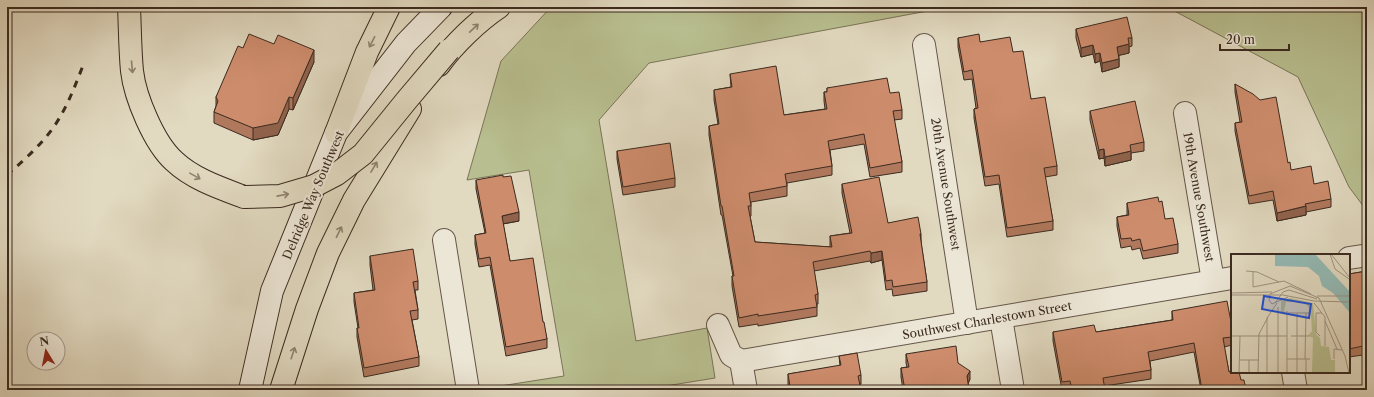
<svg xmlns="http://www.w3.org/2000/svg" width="1374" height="397" font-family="'Libre Caslon Text',serif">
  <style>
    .green { fill: #b8be8f; stroke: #7a7458 }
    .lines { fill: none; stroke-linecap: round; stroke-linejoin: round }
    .street-casing { stroke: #655648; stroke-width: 24 }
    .secondary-casing { stroke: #3c2b20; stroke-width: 24 }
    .highway-casing { stroke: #3c2b20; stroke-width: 24 }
    .street { stroke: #ece6d6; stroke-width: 22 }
    .secondary { stroke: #ece6d6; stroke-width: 22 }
    .highway { stroke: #e1d9c0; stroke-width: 22 }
    .rail { stroke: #3c2b20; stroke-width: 3; stroke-dasharray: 7 7; stroke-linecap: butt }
    .highway-bridge-casing { stroke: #3c2b20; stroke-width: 24; stroke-linecap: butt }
    .highway-bridge { stroke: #e1d9c0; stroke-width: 22 }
    .wall { fill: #b0785d; stroke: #3c2b20 }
    .shaded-wall { fill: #90624c; stroke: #3c2b20 }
    .building { fill: #cd8c6c; stroke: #3c2b20 }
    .oneway { stroke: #8e8270 }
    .labels { text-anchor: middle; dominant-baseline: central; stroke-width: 4; stroke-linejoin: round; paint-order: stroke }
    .street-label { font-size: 12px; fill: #3c2b20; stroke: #ece6d6 }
    .inset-road { fill: none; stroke: #9f9380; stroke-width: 1 }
    .view { fill: #1d4ed8; fill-opacity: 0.15; stroke: #1d4ed8; stroke-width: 2 }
    .inset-edge { fill: none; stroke: #3c2b20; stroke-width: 2 }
  </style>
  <rect width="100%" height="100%" fill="#e1d9c0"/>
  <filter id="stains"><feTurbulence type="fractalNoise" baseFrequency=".005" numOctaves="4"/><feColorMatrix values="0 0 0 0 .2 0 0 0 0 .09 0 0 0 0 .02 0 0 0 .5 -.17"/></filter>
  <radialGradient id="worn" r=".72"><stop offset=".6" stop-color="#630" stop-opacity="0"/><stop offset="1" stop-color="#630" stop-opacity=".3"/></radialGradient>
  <g class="green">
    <path d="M551,7h398l-300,56 -50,57 37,221 71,-13 8,50 -74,12h-146l-1,-3 70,-11 -35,-206 -62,10 34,-119z"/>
    <path d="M1167,7h200v204l-18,-24 -51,-110z"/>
  </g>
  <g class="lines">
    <g class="street-casing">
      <g id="street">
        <path d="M924,45l43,278"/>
        <path d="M1185,113l28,168"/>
        <path d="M444,240l24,150"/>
        <path d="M1349,258l13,-2"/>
        <path d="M1001,318l12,72"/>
        <path d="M718,325l13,30 10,6 5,29"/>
        <path d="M741,361l491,-83"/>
        <path d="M1293,372l3,18"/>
      </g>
    </g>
    <g class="secondary-casing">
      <path id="secondary" d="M250,390l22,-99 64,-158 70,-90 35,-36"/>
    </g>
    <g class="highway-casing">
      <g id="highway">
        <path d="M129,7c1,21 1,43 3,64 3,26 22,72 42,90 19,18 46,27 70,36"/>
        <path d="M439,65c14,-20 39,-44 60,-58"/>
        <path d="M336,133l31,-81 22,-45"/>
        <path d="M281,390l26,-81 21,-56 26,-53 56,-91"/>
      </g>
    </g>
    <use href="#street" class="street"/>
    <use href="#secondary" class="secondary"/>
    <use href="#highway" class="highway"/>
    <path class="rail" d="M7,175c16,-14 33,-29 46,-47 14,-20 22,-42 31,-65"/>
    <g class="highway-bridge-casing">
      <path id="highway-bridge" d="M244,197l36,-1 34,-10 23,-12 26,-20 43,-53 43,-51"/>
    </g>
    <use href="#highway-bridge" class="highway-bridge"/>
  </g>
  <g class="wall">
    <path d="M1076,29l56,9v8l-3,1v6l-10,2v12l-17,5 -2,-11 -5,2 -2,-9 -12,3 -5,-19z"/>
    <path d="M958,38l22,4 33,10 44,114v9l-12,2 8,44v9l-46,7 -8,-53 -14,2 -11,-68v-9l2,-1 -4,-29 -8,1 -6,-33z"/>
    <path d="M243,48l71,14 -21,48 -4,-1 -11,26 -25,5 -39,-17v-11l2,-6v-9z"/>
    <path d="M730,74l54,41 41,-6 -1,-8v-9h3v-4l63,5 12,17v9l-8,1 8,42v10l-32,5 -6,-33 -34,6 2,16v9l-45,8v13l-36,6v14h-1l5,26 75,5v-11l20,-3 -8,-40v-9l46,39 33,20 6,39v9l-34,5 -1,-7 -6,1 -4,-30 -11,3 -1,-2 -56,10 4,23v10h-1v12l-59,10v-2l-19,3 -7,-41v-10h1l-11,-61h-1l-12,-80v-9l9,-2 -4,-24v-10l17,-3z"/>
    <path d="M1235,84l53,79 3,7 23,14 17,15v8l-25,5v3l-29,6 -4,-21 -24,4 -14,-73v-8l5,-1 -5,-30z"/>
    <path d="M1090,111l54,31v9l-13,2v7l-26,6 -1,-8 -5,1 -9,-39z"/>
    <path d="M617,151l58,27v9l-52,8 -6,-36z"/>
    <path d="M476,180l43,41 -16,3 7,37 33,61 4,17v9l-41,8 -16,-91 -11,2 -4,-23v-9l10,-2 -9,-44z"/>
    <path d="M1127,203l38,16 13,25v9l-35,6 -3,-11 -8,2 -1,-4 -10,2 -4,-22v-9l10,-2z"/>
    <path d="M370,256l48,25v9h-3l3,20v9l-6,1 7,37v9l-55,11 -7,-40v-9h1l-4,-26v-9l19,-3 -3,-25z"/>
    <path d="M1367,271v89l-3,1 -1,-6 -14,2v-83z"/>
    <path d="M1172,311l60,16v18l-8,2 5,25 12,8 5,10h-45l-7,-38 -44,9 1,9v9l-47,7 1,4h-43l-9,-49v-9h43l76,-12z"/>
    <path d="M906,354l52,9 12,16 -2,5 1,6h-66l-2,-13v-9l6,-1 -1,-4z"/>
    <path d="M839,356l22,19v9h-1l1,6h-77v-3l4,-1v-12l52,-8z"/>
  </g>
  <g class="shaded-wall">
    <path d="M1129,44v9l-12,3v-9z"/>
    <path d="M1093,45v9l-12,3v-9z"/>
    <path d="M314,50v12l-21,48v-12z"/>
    <path d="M1100,53v8l-5,2v-9z"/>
    <path d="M1119,59v8l-17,5v-9z"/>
    <path d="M289,97v12l-11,26 -25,5v-12z"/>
    <path d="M1104,149v9l-5,1v-9z"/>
    <path d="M1131,151v9l-26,6v-9z"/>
    <path d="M1306,206v9l-29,6v-8z"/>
    <path d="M519,212v9l-17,3v-8z"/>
    <path d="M920,234h1v9z"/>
    <path d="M882,251v9l-11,3v-10z"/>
    <path d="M970,371v8l-3,6v-9z"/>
  </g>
  <g class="building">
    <path d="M1127,17l5,21h-4l1,6 -12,3 2,12 -17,4 -2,-10 -5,1 -2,-9 -12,3 -5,-19z"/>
    <path d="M249,34l25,10 4,-9 36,15 -21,48 -4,-1 -11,26 -25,5 -39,-16 4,-11 -2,-4 22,-51 5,2z"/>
    <path d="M979,34l1,8 30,-5 3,15 10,-1 8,48 14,-2 12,69 -13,2 9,53 -46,7 -8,-53 -14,2 -11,-68 4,-1 -6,-38 -8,2 -6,-34z"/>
    <path d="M776,66l8,49 43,-6 -3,-17h3v-4l60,-10 3,15 9,-1 3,18 -9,1 9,51 -32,6 -6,-34 -36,7 4,25 -47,8 2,12 -38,7 2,13h-3l7,36 77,5 -2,-11 22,-3 -10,-49 37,-7 9,46 30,-6 3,17h-1l7,48 -34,5 -1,-7 -6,1 -4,-30 -11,2 -1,-2 -57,11 5,32 -3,1 2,12 -59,9v-2l-19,4 -7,-42h2l-12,-70h-1l-12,-80 10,-2 -5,-34 18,-3 -2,-13z"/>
    <path d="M1235,84l18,10 7,6 16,-3 12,66 2,-1 1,8 20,-4 3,18 14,-3 3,18 -26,5 1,2 -29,7 -4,-22 -24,5 -14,-73 7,-1z"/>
    <path d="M1135,101l9,41 -14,3 1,6 -26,6 -1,-8 -5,1 -9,-39z"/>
    <path d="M670,143l5,35 -52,9 -6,-36z"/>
    <path d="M503,175v2l8,-1 8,36 -17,4 8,45 23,-3 10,64h1l3,17 -41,8 -16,-90 -11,2 -4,-24 11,-2 -10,-53z"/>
    <path d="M1158,197l1,5 3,-1 3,18 8,-1 5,26 -35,7 -3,-12 -8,2 -1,-3 -10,1 -4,-22 12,-2 -2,-12z"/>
    <path d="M413,249l5,32 -5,1 5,28 -8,1 9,46 -55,11 -7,-40h2l-5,-35 21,-3 -5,-34z"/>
    <path d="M1367,271v80l-3,1 -1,-6 -14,3v-75z"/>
    <path d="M1227,301l5,26v10l-9,1 6,34 3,-1v1h7l2,8h3l2,10h-44l-8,-47 -46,9 3,18 -48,8 2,12h-33l-2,-9 -8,1 -9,-50 41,-7 2,7 77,-12 -1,-9z"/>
    <path d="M956,346l2,17 12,8 -3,5 2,14h-61l-1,-1 -2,1 -4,-22 8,-1 -3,-13z"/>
    <path d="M857,353l4,22 -3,1 3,14h-76l-1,-3 6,-1 -2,-12 53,-9 -2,-9z"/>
  </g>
  <defs><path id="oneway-shaft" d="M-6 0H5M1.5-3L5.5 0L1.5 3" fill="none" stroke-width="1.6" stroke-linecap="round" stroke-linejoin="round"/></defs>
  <g class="oneway">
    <use href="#oneway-shaft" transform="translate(474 28) rotate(-43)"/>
    <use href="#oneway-shaft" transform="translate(372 42) rotate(117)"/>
    <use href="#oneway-shaft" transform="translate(132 67) rotate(85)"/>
    <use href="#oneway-shaft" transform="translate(374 167) rotate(-59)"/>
    <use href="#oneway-shaft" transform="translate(195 176) rotate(29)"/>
    <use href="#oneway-shaft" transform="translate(283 195) rotate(-11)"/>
    <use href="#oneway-shaft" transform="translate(339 232) rotate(-64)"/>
    <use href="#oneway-shaft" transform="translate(293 353) rotate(-72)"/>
  </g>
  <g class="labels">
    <g class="street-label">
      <text transform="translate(946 184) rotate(81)">20th Avenue Southwest</text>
      <text transform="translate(313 195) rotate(-67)">Delridge Way Southwest</text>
      <text transform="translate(1199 197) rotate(80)">19th Avenue Southwest</text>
      <text transform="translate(987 320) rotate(-10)">Southwest Charlestown Street</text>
    </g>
  </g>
  <g transform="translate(1231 254)">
    <rect width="119" height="119" fill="#e1d9c0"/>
    <path d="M59,44l23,5 3,31 4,4 1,8 8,1 2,13h4v13h-23l1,-35 -5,-2 4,-5 -1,-17 -3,-8 -6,-4h-16l-2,9 2,2h-7l2,-1v-11z" fill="#b8be8f"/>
    <path d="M44,0h40l35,38v21l-17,-20 -11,-7 -3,-10 -11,-9 -33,-1z" fill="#94bab5"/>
    <path class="inset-road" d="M99,0l5,15 14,10M100,0l19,24M15,17l11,1 22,10M22,17v16M22,33l31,-6 27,13M0,39l41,-1M39,40l20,-8 29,12 26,58 4,17M39,40l-1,6 3,4 16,-7M0,41h52l31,6 36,1M86,42h33M44,49l8,-11 6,-2 28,9M83,49l11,14M56,57v62M57,59h21M66,59v60M36,64v55M36,64l10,-15M94,67l12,28M0,82h56M60,82h18M89,82l-4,-4v-19h6M94,92v-29M56,105h23M74,105l1,-46M75,105v14M103,105v-10l8,1M9,106h19M8,119l1,-37M18,119v-13M27,119l1,-39 9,-17M47,119v-66"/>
    <path class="view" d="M33,42l47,8 -2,14 -47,-9z"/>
    <rect width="119" height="119" class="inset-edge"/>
  </g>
  <rect width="1374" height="397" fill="none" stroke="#e1d9c0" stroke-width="24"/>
  <rect x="8" y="8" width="1358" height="381" fill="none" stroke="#3c2b20" stroke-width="2"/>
  <rect x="12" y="12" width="1350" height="373" fill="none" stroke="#3c2b20"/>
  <g transform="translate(46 351) rotate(350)"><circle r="19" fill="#ece6d6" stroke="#a69b8d"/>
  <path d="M0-3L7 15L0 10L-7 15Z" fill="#8f2418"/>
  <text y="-6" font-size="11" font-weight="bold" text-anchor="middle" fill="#3c2b20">N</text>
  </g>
  <path d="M1220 44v6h69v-6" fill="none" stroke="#3c2b20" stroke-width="2"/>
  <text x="1226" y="44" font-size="12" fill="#3c2b20" stroke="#ece6d6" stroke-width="3" paint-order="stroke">20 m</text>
  <rect width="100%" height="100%" filter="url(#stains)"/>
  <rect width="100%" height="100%" fill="url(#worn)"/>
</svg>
